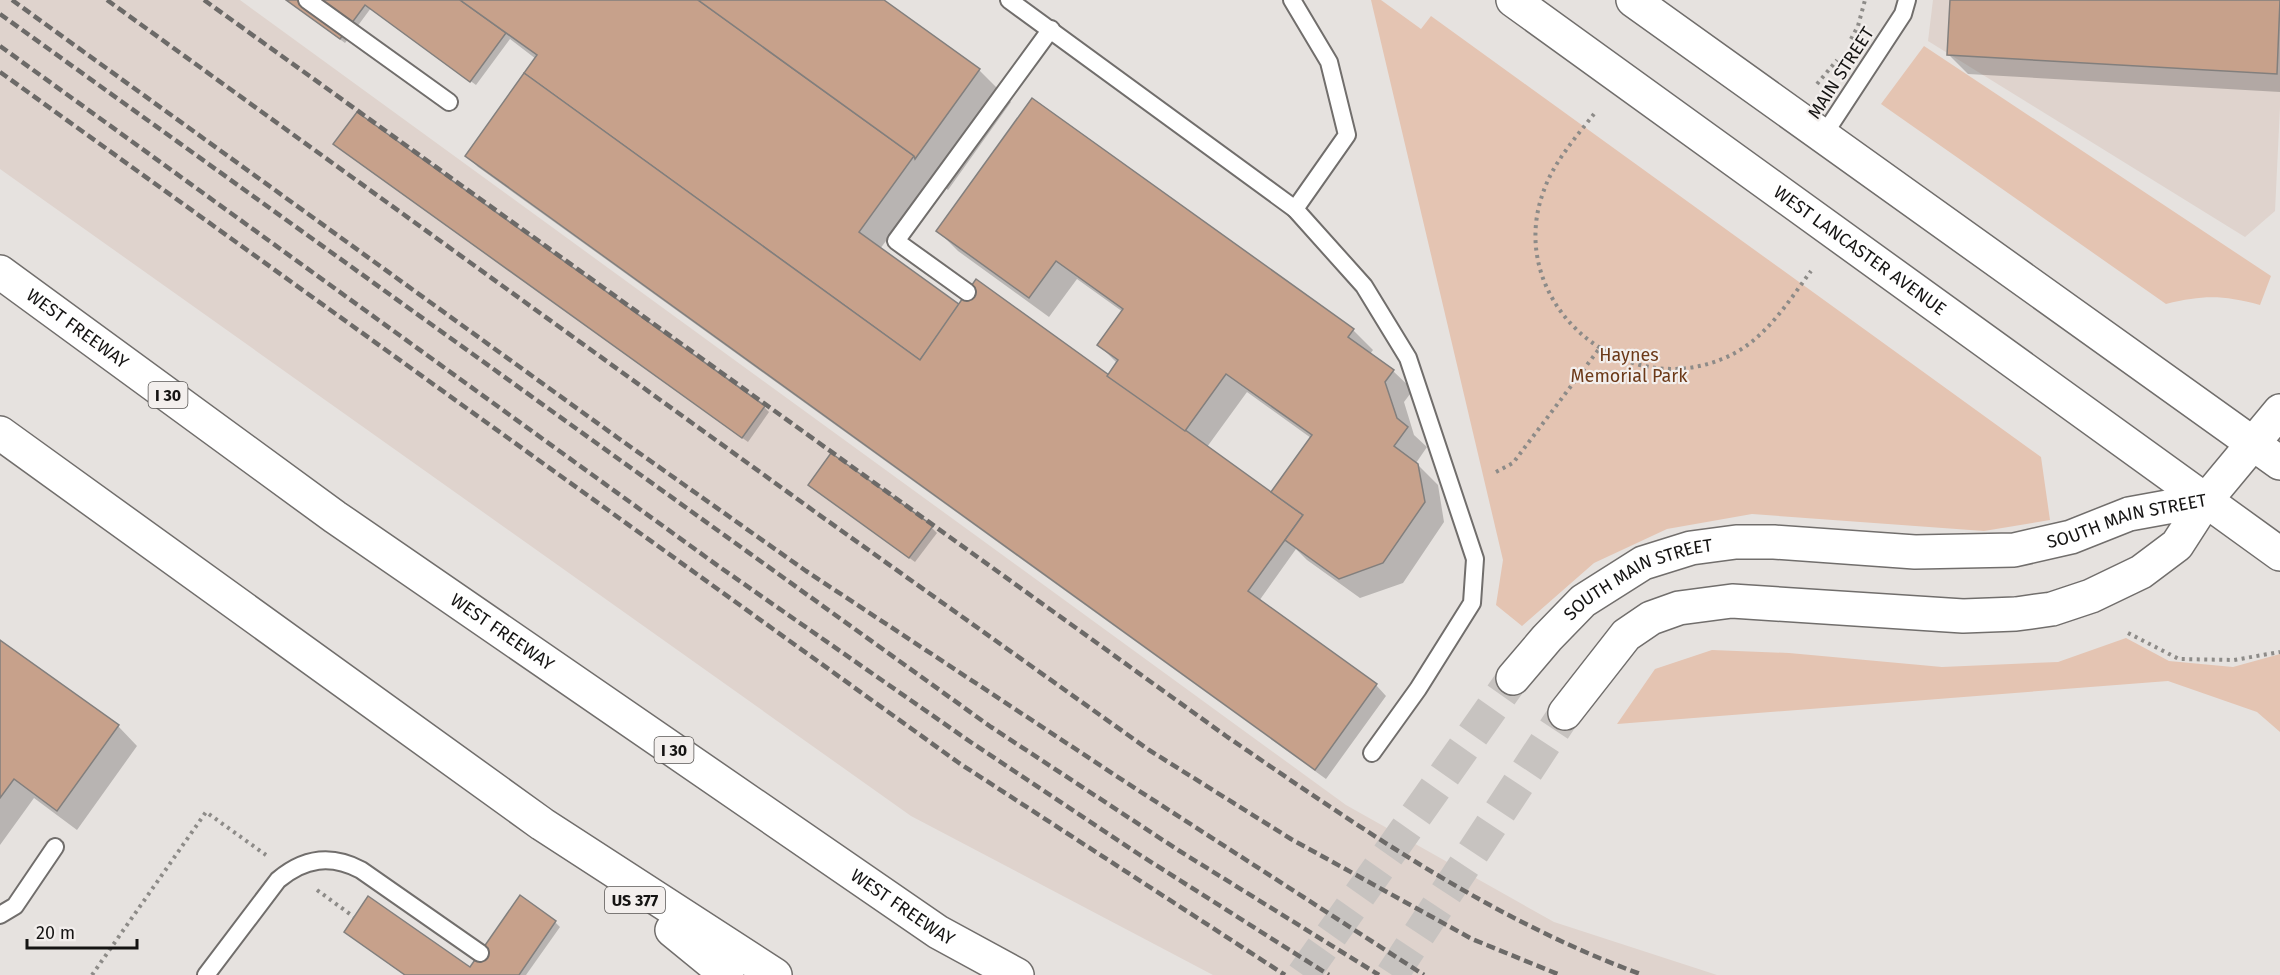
<svg xmlns="http://www.w3.org/2000/svg" width="2280" height="975" font-family="'Fira Sans',sans-serif">
  <style>
    .built { fill: #dfd3cd }
    .green { fill: #e4c4b2 }
    .shadow { fill: #0003; fill-rule: evenodd }
    .building { fill: #c7a18b; stroke: #827f7d; stroke-width: 1.5 }
    .lines { fill: none; stroke-linecap: round; stroke-linejoin: round }
    .tertiary-tunnel { stroke: #c7c3c0; stroke-width: 33; stroke-dasharray: 33 16; stroke-linecap: butt }
    .service-casing { stroke: #716e6c; stroke-width: 20 }
    .tertiary-casing { stroke: #716e6c; stroke-width: 36 }
    .secondary-casing { stroke: #716e6c; stroke-width: 36 }
    .motorway-casing { stroke: #716e6c; stroke-width: 36 }
    .path { stroke: #8d8b88; stroke-width: 4; stroke-dasharray: 3 4.5; stroke-linecap: butt }
    .service { stroke: #fff; stroke-width: 16 }
    .tertiary { stroke: #fff; stroke-width: 33 }
    .secondary { stroke: #fff; stroke-width: 33 }
    .motorway { stroke: #fff; stroke-width: 33 }
    .rail { stroke: #6c6a68; stroke-width: 4.5; stroke-dasharray: 9 4.5; stroke-linecap: butt }
    .labels { text-anchor: middle; dominant-baseline: central; stroke-width: 4.5; stroke-linejoin: round; paint-order: stroke }
    .shield { fill: #f3efed; stroke: #585654; stroke-width: 1.5 }
    .shield-label { font-size: 16px; font-weight: bold; fill: #151413 }
    .street-label { font-size: 18px; fill: #151413; stroke: #f3efed }
    .park-label { font-size: 18px; fill: #6c3918; stroke: #f3efed }
  </style>
  <rect width="100%" height="100%" fill="#e6e2df"/>
  <g class="built">
    <path d="M0,0h240l1106,805 208,117 163,53h-504l-302,-159 -911,-647z"/>
    <path d="M1933,0h347v107l-5,104 -30,26 -317,-196z"/>
  </g>
  <g class="green">
    <path d="M1371,0h10l40,29 10,-13 610,441 9,63 -66,11 -232,-17 -85,15 -73,34 -72,63 -26,-21 7,-45z"/>
    <path d="M1924,46l347,230 -11,29c-38,-10 -56,-10 -94,-1l-285,-200z"/>
    <path d="M2126,638l43,23 64,6 47,-13v78l-23,-20 -89,-31 -551,43 38,-55 57,-19 77,3 153,14 116,-5z"/>
  </g>
  <g class="shadow">
    <path d="M286,0h596l97,70 32,32 -63,88 -15,-13 -53,72 79,57 150,71 9,-13 -19,-19 24,-33 -46,-33 -28,38 -91,-66 -20,-20 94,-131 321,230 20,20 -3,4 23,17 20,19 -9,12 10,33 13,12 -11,16 22,22 6,37 -41,61 -43,15 -53,-38 -11,-11 -37,52 117,84 10,11 -60,83 -848,-612 -11,-11 69,-97 -26,-20 -34,46 -105,-77 -26,35zM1247,392l64,46 -40,56 -64,-47z"/>
    <path d="M1951,0h329v92l-312,-18 -20,-20z"/>
    <path d="M340,149l424,258 5,5 -21,30z"/>
    <path d="M810,485l122,43 5,5 -22,29z"/>
    <path d="M0,641l118,85 19,20 -60,84 -43,-32 -34,47z"/>
    <path d="M555,922l5,5 -34,48h-122l-53,-39 119,33z"/>
  </g>
  <g class="building">
    <path d="M286,0h174l46,33 -36,49 -105,-77 -25,34z"/>
    <path d="M460,0h238l216,156 -55,76 101,73 -40,55 -396,-287 13,-18z"/>
    <path d="M698,0h186l96,69 -65,90 -1,-3z"/>
    <path d="M1950,0h330l-3,74 -330,-19z"/>
    <path d="M524,73l396,287 56,-81 327,236 -55,76 129,93 -62,86 -850,-614z"/>
    <path d="M1032,98l322,231 -6,8 46,33 -9,12 12,36 11,9 -14,19 24,18 7,38 -42,61 -44,16 -54,-39 18,-25 -32,-23 41,-57 -86,-61 -41,57 -78,-55 11,-16 -21,-15 26,-36 -67,-48 -27,37 -93,-67z"/>
    <path d="M357,112l408,294 -23,32 -409,-294z"/>
    <path d="M831,453l102,73 -24,32 -101,-73z"/>
    <path d="M0,640l119,85 -62,86 -43,-32 -14,19z"/>
    <path d="M520,895l36,26 -37,54h-114l-61,-43 24,-36 102,71z"/>
  </g>
  <g class="lines">
    <g class="tertiary-tunnel">
      <path d="M1303,975l210,-297"/>
      <path d="M1392,975l173,-262"/>
    </g>
    <g class="service-casing">
      <g id="service">
        <path d="M307,0l142,102"/>
        <path d="M1009,0l286,209 52,-74 -18,-73 -37,-62"/>
        <path d="M1823,136l80,-122 4,-14"/>
        <path d="M1295,209l69,77 44,72 67,201 -3,44 -54,86 -46,64"/>
        <path d="M967,292l-71,-51 155,-212"/>
        <path d="M0,915l15,-9 40,-59"/>
        <path d="M206,975l72,-95c26,-22 53,-26 83,-10l119,83"/>
      </g>
    </g>
    <g class="tertiary-casing">
      <g id="tertiary">
        <path id="s1" d="M1513,678l34,-40 36,-37 60,-38 48,-15 45,-6h38l141,10 99,-2 57,-13 58,-23 77,-14"/>
        <path d="M1565,713l61,-78 25,-17 28,-10 53,-7 231,15 53,-2 36,-5 39,-13 50,-24 36,-27 29,-45 74,-89"/>
      </g>
    </g>
    <g class="secondary-casing">
      <g id="secondary">
        <path id="s2" d="M1513,0l767,554"/>
        <path d="M1633,0l647,463"/>
      </g>
    </g>
    <g class="motorway-casing">
      <g id="motorway">
        <path id="s3" d="M0,272l335,245 603,415 79,43"/>
        <path d="M0,433l542,391 233,151"/>
        <path d="M672,930l55,45"/>
      </g>
    </g>
    <g class="path">
      <path d="M1851,39l7,-13 7,-26"/>
      <path d="M1817,84l20,-24"/>
      <path d="M1594,114c-18,23 -40,48 -50,76 -41,108 73,212 178,169 41,-16 64,-54 89,-88"/>
      <path d="M1496,472l17,-9 86,-114"/>
      <path d="M2128,633l51,26 55,1 46,-8"/>
      <path d="M317,890l37,27"/>
      <path d="M92,975l114,-163 60,43"/>
    </g>
    <use href="#service" class="service"/>
    <use href="#tertiary" class="tertiary"/>
    <use href="#secondary" class="secondary"/>
    <use href="#motorway" class="motorway"/>
    <g class="rail">
      <path d="M12,0l606,438 188,133 321,212 297,192"/>
      <path d="M107,0l711,514 331,236 142,89 181,100 88,36"/>
      <path d="M204,0l1022,736c133,91 265,184 417,239"/>
      <path d="M0,14l991,713 187,123 201,125"/>
      <path d="M0,46l721,522 251,175 168,112 189,120"/>
      <path d="M0,72l959,691 326,212"/>
    </g>
  </g>
  <g class="labels">
    <g class="shield">
      <rect x="148.5" y="382" width="39" height="26" rx="4.5"/>
      <rect x="654.5" y="737" width="39" height="26" rx="4.5"/>
      <rect x="605" y="887" width="60" height="26" rx="4.5"/>
    </g>
    <g class="shield-label">
      <text x="168" y="395">I 30</text>
      <text x="674" y="750">I 30</text>
      <text x="635" y="900">US 377</text>
    </g>
    <g class="street-label">
      <text transform="translate(1841 73) rotate(-57)">MAIN STREET</text>
      <text stroke="none"><textPath href="#s2" startOffset="428">WEST LANCASTER AVENUE</textPath></text>
      <text stroke="none"><textPath href="#s3" startOffset="96">WEST FREEWAY</textPath></text>
      <text stroke="none"><textPath href="#s1" startOffset="666">SOUTH MAIN STREET</textPath></text>
      <text stroke="none"><textPath href="#s1" startOffset="164">SOUTH MAIN STREET</textPath></text>
      <text stroke="none"><textPath href="#s3" startOffset="618">WEST FREEWAY</textPath></text>
      <text stroke="none"><textPath href="#s3" startOffset="1104">WEST FREEWAY</textPath></text>
    </g>
    <g class="park-label">
      <text x="1629" y="355">Haynes<tspan x="1629" dy="21">Memorial Park</tspan></text>
    </g>
  </g>
  <path d="M27 939v9h110v-9" fill="none" stroke="#151413" stroke-width="3"/>
  <text x="36" y="939" font-size="18" fill="#151413" stroke="#f3efed" stroke-width="4.5" paint-order="stroke">20 m</text>
</svg>
